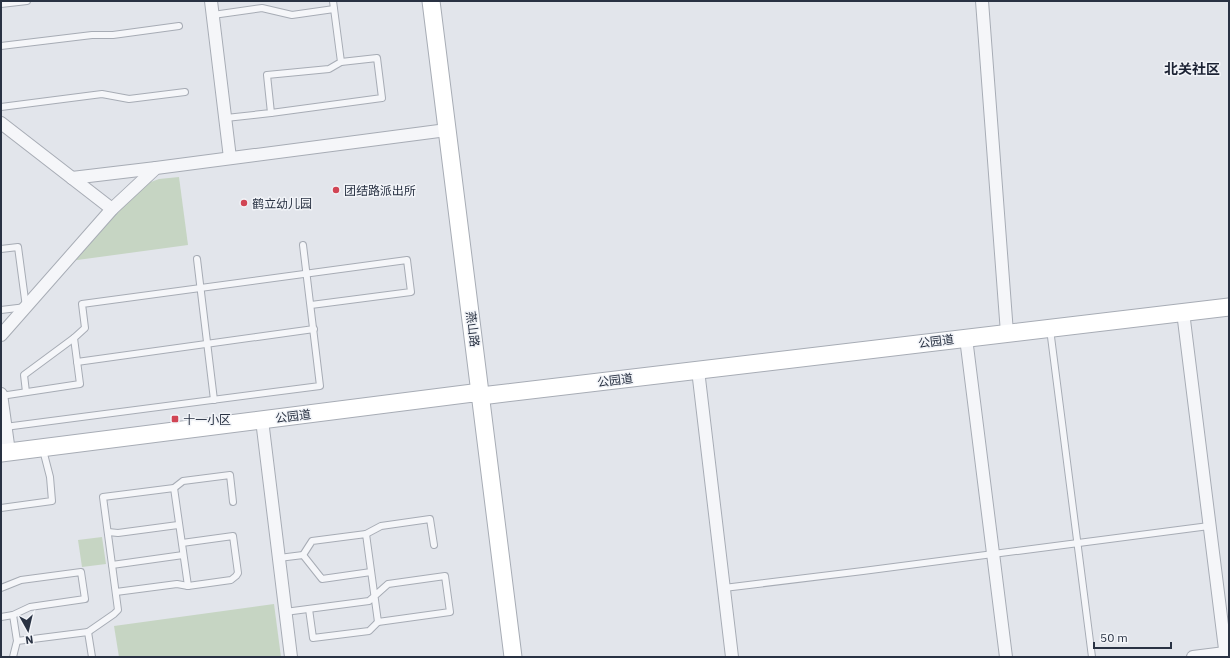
<svg xmlns="http://www.w3.org/2000/svg" width="1230" height="658" font-family="'IBM Plex Sans','Noto Sans SC',sans-serif">
  <style>
    .green { fill: #c6d5c3 }
    .lines { fill: none; stroke-linecap: round; stroke-linejoin: round }
    .lane-casing { stroke: #a7acb5; stroke-width: 8 }
    .street-casing { stroke: #a7acb5; stroke-width: 14 }
    .secondary-casing { stroke: #a7acb5; stroke-width: 19 }
    .lane { stroke: #f5f6f9; stroke-width: 6 }
    .street { stroke: #f5f6f9; stroke-width: 12 }
    .secondary { stroke: #fff; stroke-width: 17 }
    .poi-dot { fill: #d14554; stroke: #f2f4f8; stroke-width: 1.5 }
    .labels { text-anchor: middle; dominant-baseline: central; stroke-width: 3; stroke-linejoin: round; paint-order: stroke }
    .poi-label { font-size: 12px; fill: #293243; stroke: #f2f4f8; text-anchor: start }
    .street-label { font-size: 12px; fill: #293243; stroke: #f2f4f8 }
    .quarter-label { font-size: 14px; font-weight: bold; fill: #1c2334; stroke: #f2f4f8 }
  </style>
  <rect width="100%" height="100%" fill="#e2e5eb"/>
  <g class="green">
    <path d="M179,177l9,68 -118,16 73,-76 16,-6z"/>
    <path d="M102,537l4,27 -24,3 -4,-27z"/>
    <path d="M274,604l7,53h-162l-5,-31z"/>
  </g>
  <g class="lines">
    <g class="lane-casing">
      <g id="lane">
        <path d="M1,4l26,-3"/>
        <path d="M213,15l49,-7 30,7 42,-6"/>
        <path d="M1,46l91,-11h21l66,-9"/>
        <path d="M1,107l101,-13 27,5 56,-7"/>
        <path d="M271,113l111,-15 -5,-40 -36,4"/>
        <path d="M226,118l45,-5 -4,-38 62,-6 12,-7 -8,-61"/>
        <path d="M1,249l17,-2 8,60 -25,3"/>
        <path d="M197,259l17,141"/>
        <path d="M1050,329l42,328"/>
        <path d="M77,362l237,-33"/>
        <path d="M26,392l-2,-17 50,-37"/>
        <path d="M1,396l79,-12 -6,-46 11,-10 -3,-24 325,-44 4,32 -100,13"/>
        <path d="M5,427l315,-41 -17,-141"/>
        <path d="M174,488l14,98"/>
        <path d="M1,508l51,-7 -2,-24 -7,-27"/>
        <path d="M108,532l10,1 60,-8"/>
        <path d="M366,534l15,-8 49,-7 4,26"/>
        <path d="M279,558l24,-3 19,24 49,-7"/>
        <path d="M112,565l71,-10"/>
        <path d="M1,588l20,-8 60,-8 4,27 -55,8 -17,8 -12,2"/>
        <path d="M724,588l139,-17 346,-45"/>
        <path d="M116,592l61,-8 11,2 43,-6 5,-4 2,-3 -5,-37 -51,7"/>
        <path d="M309,609l4,29 56,-7 9,-9"/>
        <path d="M285,612l84,-11 19,-17 57,-8 5,36 -72,10c-4,-29 -8,-59 -12,-88l-54,7 -9,14"/>
        <path d="M88,632l26,-18 4,-4 -15,-113 71,-9 9,-7 47,-6 3,27"/>
        <path d="M17,641l71,-9 4,25"/>
        <path d="M13,657l4,-16 -4,-26"/>
      </g>
    </g>
    <g class="street-casing">
      <g id="street">
        <path d="M211,1l19,157"/>
        <path d="M982,1l25,332"/>
        <path d="M1,123l111,86"/>
        <path d="M72,178l84,-10"/>
        <path d="M1183,312l43,345"/>
        <path d="M1,335l111,-126 44,-41 283,-37"/>
        <path d="M966,338l40,319"/>
        <path d="M698,370l34,287"/>
        <path d="M1,394l8,58"/>
        <path d="M262,420l29,237"/>
        <path d="M1193,657l32,-4"/>
      </g>
    </g>
    <g class="secondary-casing">
      <g id="secondary">
        <path d="M431,1l82,656"/>
        <path d="M1,453l472,-60 8,3 748,-89"/>
      </g>
    </g>
    <use href="#lane" class="lane"/>
    <use href="#street" class="street"/>
    <use href="#secondary" class="secondary"/>
  </g>
  <g class="poi-dot">
    <circle cx="336" cy="190" r="4"/>
    <circle cx="244" cy="203" r="4"/>
    <rect x="171" y="415" width="8" height="8" rx="2"/>
  </g>
  <g class="labels">
    <g class="poi-label">
      <text x="344" y="190">团结路派出所</text>
      <text x="252" y="203">鹤立幼儿园</text>
      <text x="183" y="419">十一小区</text>
    </g>
    <g class="street-label">
      <text transform="translate(473 329) rotate(83)">燕山路</text>
      <text transform="translate(936 341) rotate(-7)">公园道</text>
      <text transform="translate(615 380) rotate(-7)">公园道</text>
      <text transform="translate(293 416) rotate(-7)">公园道</text>
    </g>
    <g class="quarter-label">
      <text x="1192" y="69">北关社区</text>
    </g>
  </g>
  <rect width="1230" height="658" fill="none" stroke="#293243" stroke-width="4"/>
  <g transform="translate(28 630) rotate(172)" stroke="#f2f4f8" stroke-width="3" paint-order="stroke">
  <path d="M0-3L7 15L0 10L-7 15Z" fill="#293243"/>
  <text y="-6" font-size="11" font-weight="bold" text-anchor="middle" fill="#293243">N</text>
  </g>
  <path d="M1094 642v6h77v-6" fill="none" stroke="#293243" stroke-width="2"/>
  <text x="1100" y="642" font-size="12" fill="#293243" stroke="#f2f4f8" stroke-width="3" paint-order="stroke">50 m</text>
</svg>
